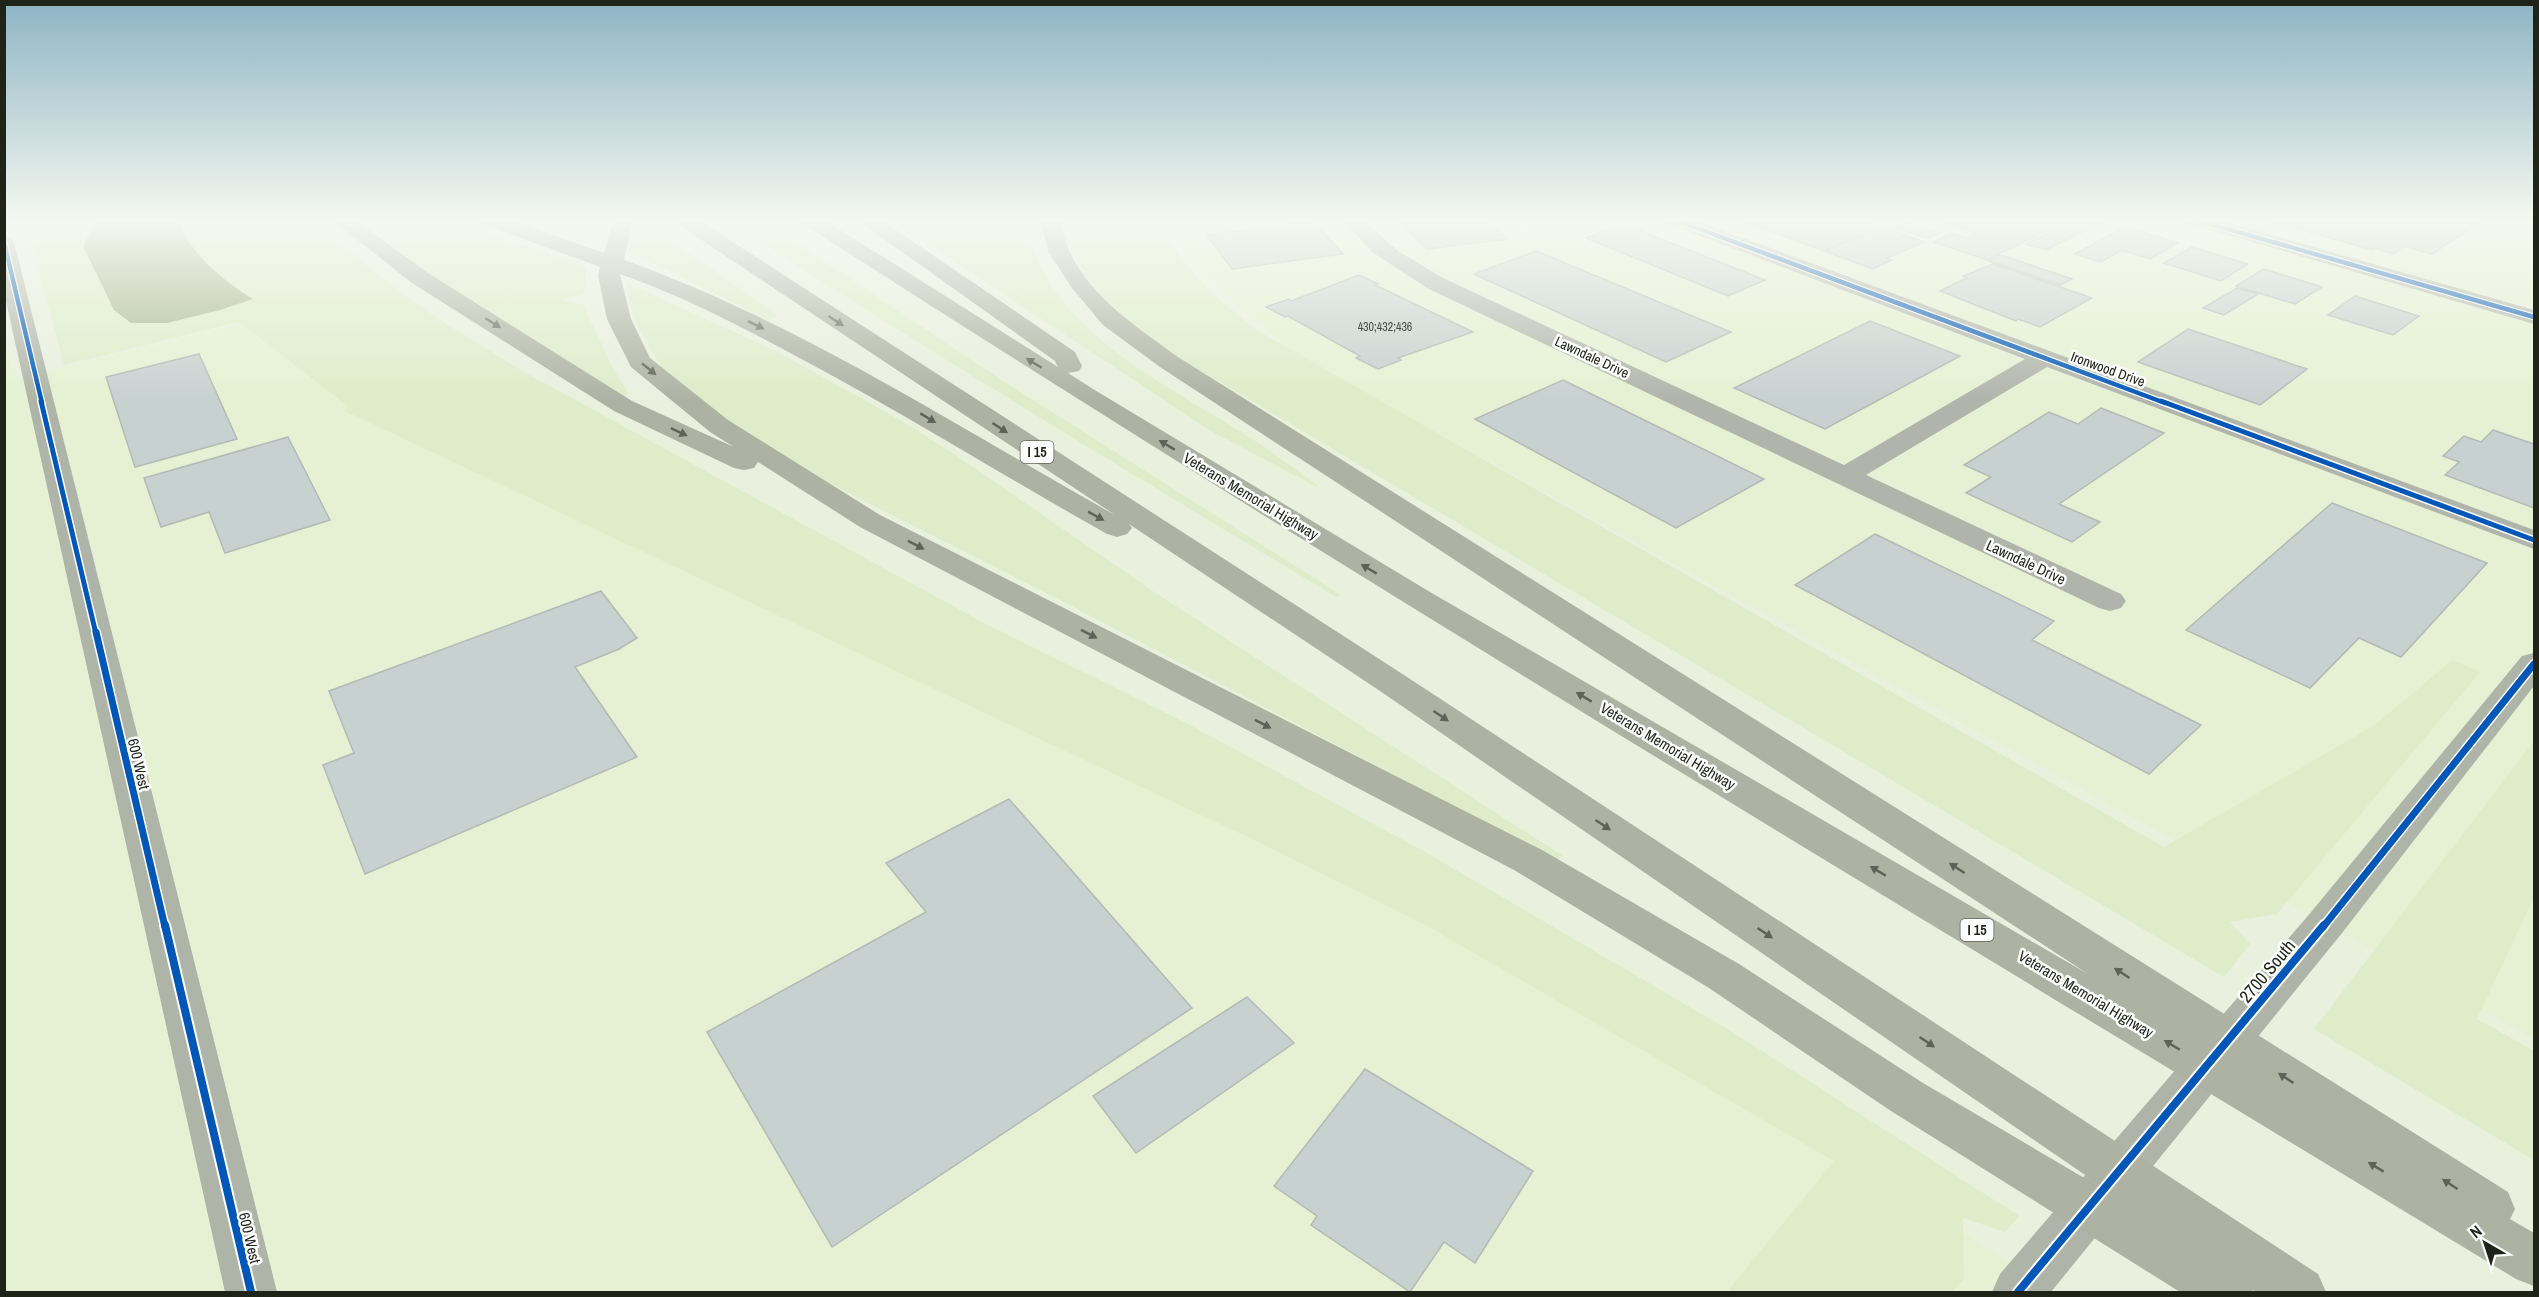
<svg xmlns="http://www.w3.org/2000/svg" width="2539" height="1297" font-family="'Archivo Narrow',sans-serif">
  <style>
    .built { fill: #e5f1d2 }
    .green { fill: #deecc9 }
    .water { fill: #a6b48e }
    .building { fill: #c7d1d0; stroke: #b3bab6; stroke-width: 1.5 }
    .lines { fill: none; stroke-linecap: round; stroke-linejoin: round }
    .street { fill: #b1b4ab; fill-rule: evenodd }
    .secondary { fill: #afb4a8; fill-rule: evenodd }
    .highway { fill: #adb2a3; fill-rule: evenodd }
    .cycleway-far3-casing { stroke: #fefefe; stroke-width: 7 }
    .cycleway-far2-casing { stroke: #fefefe; stroke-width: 8 }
    .cycleway-far1-casing { stroke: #fefefe; stroke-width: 10 }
    .cycleway-casing { stroke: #fefefe; stroke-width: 12 }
    .cycleway-far3 { stroke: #0057b8; stroke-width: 4.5 }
    .cycleway-far2 { stroke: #0057b8; stroke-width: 5 }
    .cycleway-far1 { stroke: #0057b8; stroke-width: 7 }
    .cycleway { stroke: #0057b8; stroke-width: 8 }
    .oneway { fill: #5f6357 }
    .labels { text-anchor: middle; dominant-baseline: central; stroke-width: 5; stroke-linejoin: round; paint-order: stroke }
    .number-label { font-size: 12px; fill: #494e46 }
    .far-street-label { font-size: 14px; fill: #1f2318; stroke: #fefefe }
    .shield { fill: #fefefe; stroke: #62655d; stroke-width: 1.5 }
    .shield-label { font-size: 14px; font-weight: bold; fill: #1f2318 }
    .street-label { font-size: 15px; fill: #1f2318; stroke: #fefefe }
    .near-street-label { font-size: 18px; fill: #1f2318; stroke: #fefefe }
  </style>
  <rect width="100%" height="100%" fill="#e9f0de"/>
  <g class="built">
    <path d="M1170,219h1364v820l-1241,-686 -107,-93z"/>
    <path d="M285,313l1126,559 644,420h-2050l-1,-954 10,41z"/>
  </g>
  <g class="green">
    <path d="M25,219h287l85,71 49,34 80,49 458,250 204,101 239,129 307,180 285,183 -14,16 -42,-14 1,61 -12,13h-225l107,-131 -410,-237 -172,-85 -909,-429 6,-3 -110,-85 -175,43z"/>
    <path d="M348,219h100l138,48 -2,27 -21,6 22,5 5,20h3l19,42 17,27 -11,3 -89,-52z"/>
    <path d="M528,219h74l-8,19z"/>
    <path d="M725,219h36l242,162 338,214 -5,2c-205,-124 -411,-247 -611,-378z"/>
    <path d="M891,219h133c21,110 137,162 222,216 24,15 48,33 71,50l-2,1 -106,-56z"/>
    <path d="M1059,219h103c17,49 57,82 96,112l906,516 211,-122 77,-65 28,12 -203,242 -47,8 20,22 -26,33 -1060,-628c-47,-36 -89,-71 -105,-130z"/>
    <path d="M638,220l17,11 2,-1 121,86 -9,4 -141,-69z"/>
    <path d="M627,283l149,68 124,69 57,36 203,140 403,260 -11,7 -89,-52 -401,-210 -302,-153 -79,-60 -19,-20 -23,-39 -9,-25z"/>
    <path d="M2534,741v156l-57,122 57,32v109l-220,-131z"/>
  </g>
  <path class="water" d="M91,219h88c7,32 47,64 74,80l-33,11 -53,13h-36l-17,-13 -31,-64 11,-20z"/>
  <g class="building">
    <path d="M1397,219h89l22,20 -81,10z"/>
    <path d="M1737,219h123l21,8 -57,24z"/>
    <path d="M1934,219h136l-83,41 -53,-18 18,-9 15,5 10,-5z"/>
    <path d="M2076,219l28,2 -58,29 -20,-6z"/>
    <path d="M2263,219h222l-53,35 -28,-8 -11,8 -18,-6 -3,2z"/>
    <path d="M1313,221l30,33 -111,15 -25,-34z"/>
    <path d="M1908,222l32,11 -13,5 -32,-10z"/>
    <path d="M1623,224l142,56 -37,16 -142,-58z"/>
    <path d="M1881,227l44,15 -38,16 5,2 -19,9 -49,-18z"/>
    <path d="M2125,227l53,16 -28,16 -28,-9 -21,12 -26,-8z"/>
    <path d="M2192,247l56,17 -27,17 -57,-18z"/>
    <path d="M1536,251l195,81 -65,30 -192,-88z"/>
    <path d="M2001,255l71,24 -12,6 -71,-24z"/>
    <path d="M1993,264l99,34 -52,29 -22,-8 -2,2 -76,-30 27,-13 -4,-2z"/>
    <path d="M2264,269l58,18 -27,17 -59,-18z"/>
    <path d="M1359,275l19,9 -3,1 98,47 -75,26 3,2 -23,9 -22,-11 4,-2 -72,-40 -3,1 -19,-10 23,-8 2,2z"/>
    <path d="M2237,288l21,6 -34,21 -21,-7z"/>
    <path d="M2355,296l64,20 -26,19 -65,-20z"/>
    <path d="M1870,321l90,35 -135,73 -91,-41z"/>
    <path d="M2188,329l119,40 -47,36 -122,-43z"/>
    <path d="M199,354l38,85 -102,28 -29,-90z"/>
    <path d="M1563,380l201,99 -88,49 -201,-109z"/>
    <path d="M2101,408l63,25 -105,71 41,18 -28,20 -106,-49 25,-16 -27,-12 85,-53 29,12z"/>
    <path d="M2493,430l41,14v64l-89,-33 14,-13 -16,-6 21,-20 17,6z"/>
    <path d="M288,437l42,83 -105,33 -16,-41 -48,15 -17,-49z"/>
    <path d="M2332,503l155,60 -86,94 -42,-19 -49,50 -124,-58z"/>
    <path d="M1875,534l179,87 -22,19 169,85 -52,49 -354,-189z"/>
    <path d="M601,591l36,47 -18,11 -44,18 62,90 -272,117 -42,-109 31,-12 -25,-62z"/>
    <path d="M1009,799l183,209 -360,239 -125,-215 219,-120 -40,-49z"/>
    <path d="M1247,997l47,46 -158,110 -43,-57z"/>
    <path d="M1365,1069l168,102 -58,92 -31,-21 -34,50 -99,-67 6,-9 -43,-30z"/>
  </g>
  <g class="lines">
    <path class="street" d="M1341,219h21l36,32 45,27 401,187 181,-106 -359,-136 -3,-4h29l842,311v19l-487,-182 -181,108 255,119 5,7 -5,7 -11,3 -11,-3 -672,-320 -55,-36z"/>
    <g class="secondary">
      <path d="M2183,219h33l318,91v14l-348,-101z"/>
      <path d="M4,236l7,2 3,4 263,1050h-52l-221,-1000z"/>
      <path d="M2534,653v33l-192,247 -291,359h-59l8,-18 312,-363 210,-255z"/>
    </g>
    <g class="highway">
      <path d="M331,219h23l74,54 204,128 102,46 -24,-15 -79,-65 -24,-48 -9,-44 2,-8 -120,-44 -3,-4h30l97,34 7,-25 6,-9h20l-6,9 -7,32c174,62 330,165 491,255l-439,-292 -3,-4h24l707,456 914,599 8,18h-70l-4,-2 1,2h-73l-289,-181 -182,-123 -195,-118 -654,-343 -102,-65 -4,6 -10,2 -10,-2 -120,-57 -202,-128zM620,274c60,21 118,51 174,81 106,56 208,120 313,179l10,3 10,-3 5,-6 -3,-4 251,167 740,508 -197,-116 -184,-119 -197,-114 -662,-335 -152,-95 -78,-62 -19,-39z"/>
      <path d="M799,219h24l235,148 -3,-6 -199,-142h24l195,133 7,14 -3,5 -11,2 25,16 337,203 658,382 -928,-607 -57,-42 -31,-37 -24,-37 -8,-32h20c3,10 5,22 9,31 21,47 69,78 109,107l1330,835 7,17 -5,10 24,14v53l-18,-7c-574,-349 -1150,-692 -1714,-1056z"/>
    </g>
    <g class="cycleway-far3-casing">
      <g id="cycleway-far3">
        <path d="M1673,219l492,184"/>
        <path d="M2193,219l341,98"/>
        <path d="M4,242l38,161"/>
      </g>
    </g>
    <g class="cycleway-far2-casing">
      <g id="cycleway-far2">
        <path d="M41,401l55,233"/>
        <path d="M2161,401l373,139"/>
      </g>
    </g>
    <g class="cycleway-far1-casing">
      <g id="cycleway-far1">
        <path d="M96,632l69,295"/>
        <path d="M2323,927l211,-263"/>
      </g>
    </g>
    <g class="cycleway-casing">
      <g id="cycleway">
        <path d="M165,925l86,367"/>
        <path d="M2018,1292l306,-367"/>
      </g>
    </g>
    <use href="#cycleway-far3" class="cycleway-far3"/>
    <use href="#cycleway-far2" class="cycleway-far2"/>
    <use href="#cycleway-far1" class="cycleway-far1"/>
    <use href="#cycleway" class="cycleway"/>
  </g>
  <defs><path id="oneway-solid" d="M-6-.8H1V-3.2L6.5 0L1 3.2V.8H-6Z" transform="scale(1.5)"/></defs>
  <g class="oneway">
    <use href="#oneway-solid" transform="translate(836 321) rotate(33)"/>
    <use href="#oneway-solid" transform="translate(493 323) rotate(32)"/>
    <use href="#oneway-solid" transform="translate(756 325) rotate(26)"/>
    <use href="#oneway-solid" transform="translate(1034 363) rotate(-148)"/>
    <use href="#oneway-solid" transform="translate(649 369) rotate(39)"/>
    <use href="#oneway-solid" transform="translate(928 418) rotate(31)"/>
    <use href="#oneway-solid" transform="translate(1000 428) rotate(33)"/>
    <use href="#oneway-solid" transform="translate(679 432) rotate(25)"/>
    <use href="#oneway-solid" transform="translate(1167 445) rotate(-149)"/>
    <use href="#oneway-solid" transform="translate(1096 516) rotate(29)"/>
    <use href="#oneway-solid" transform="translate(916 545) rotate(27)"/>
    <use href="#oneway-solid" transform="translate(1369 569) rotate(-149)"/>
    <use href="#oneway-solid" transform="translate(1089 634) rotate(27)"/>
    <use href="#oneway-solid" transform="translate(1584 697) rotate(-149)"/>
    <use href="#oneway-solid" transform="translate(1441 716) rotate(34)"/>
    <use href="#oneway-solid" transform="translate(1263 724) rotate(27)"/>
    <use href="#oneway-solid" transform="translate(1603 825) rotate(34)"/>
    <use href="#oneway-solid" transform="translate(1957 868) rotate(-147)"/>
    <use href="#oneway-solid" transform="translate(1878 871) rotate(-149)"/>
    <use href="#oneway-solid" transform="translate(1765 933) rotate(34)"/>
    <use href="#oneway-solid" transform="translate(2122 973) rotate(-147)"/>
    <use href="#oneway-solid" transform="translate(1927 1042) rotate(34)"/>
    <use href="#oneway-solid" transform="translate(2172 1045) rotate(-149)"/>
    <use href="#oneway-solid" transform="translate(2286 1078) rotate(-147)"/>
    <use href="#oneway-solid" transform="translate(2376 1167) rotate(-149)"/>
    <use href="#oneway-solid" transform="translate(2450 1184) rotate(-147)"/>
  </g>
  <linearGradient id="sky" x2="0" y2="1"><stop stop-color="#8db4c4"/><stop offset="0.55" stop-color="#f5f8f0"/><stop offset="1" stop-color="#f5f8f0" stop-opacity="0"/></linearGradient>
  <rect width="2539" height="401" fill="url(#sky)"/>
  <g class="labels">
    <g class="number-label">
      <text x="1385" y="327">430;432;436</text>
    </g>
    <g class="far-street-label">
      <text transform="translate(1592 357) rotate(25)">Lawndale Drive</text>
      <text transform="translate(2108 369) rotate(20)">Ironwood Drive</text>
    </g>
    <g class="shield">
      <rect x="1020.5" y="441" width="33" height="22" rx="4.5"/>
      <rect x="1960.5" y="919" width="33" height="22" rx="4.5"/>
    </g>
    <g class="shield-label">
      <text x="1037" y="452">I 15</text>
      <text x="1977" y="930">I 15</text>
    </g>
    <g class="street-label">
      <text transform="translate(1251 496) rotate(31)">Veterans Memorial Highway</text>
      <text transform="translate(2026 562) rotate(25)">Lawndale Drive</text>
      <text transform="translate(1668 746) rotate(31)">Veterans Memorial Highway</text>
      <text transform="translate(139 764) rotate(77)">600 West</text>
      <text transform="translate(2086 994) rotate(31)">Veterans Memorial Highway</text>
      <text transform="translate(250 1238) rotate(77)">600 West</text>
    </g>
    <g class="near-street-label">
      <text transform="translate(2267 971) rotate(-50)">2700 South</text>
    </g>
  </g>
  <rect width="2539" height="1297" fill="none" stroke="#1f2318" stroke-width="12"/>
  <g transform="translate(2485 1243) rotate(321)" stroke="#fefefe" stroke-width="4.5" paint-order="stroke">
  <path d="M0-4.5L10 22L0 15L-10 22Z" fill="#1f2318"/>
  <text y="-9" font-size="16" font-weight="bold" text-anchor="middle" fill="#1f2318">N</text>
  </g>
</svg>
